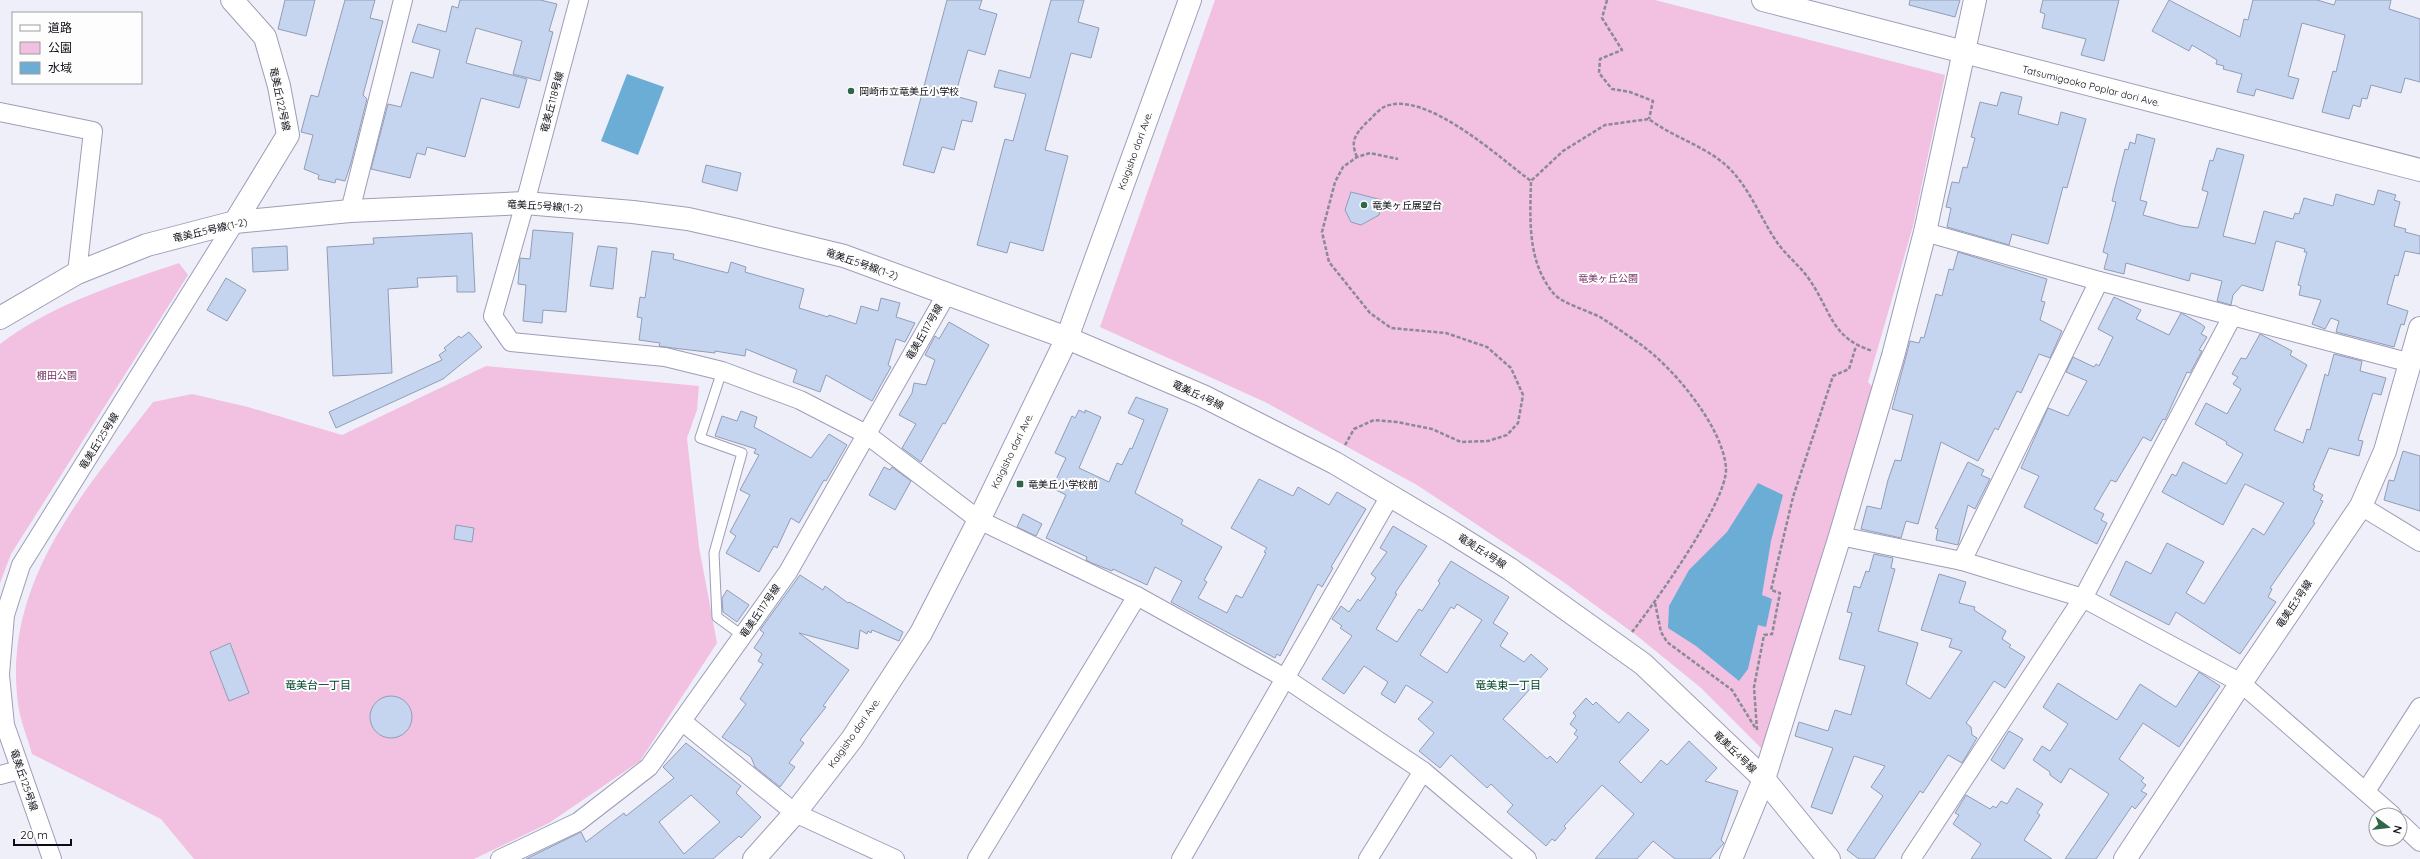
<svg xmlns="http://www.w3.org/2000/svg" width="2420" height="859" font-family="Quicksand,'Noto Sans JP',sans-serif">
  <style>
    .green { fill: #f2c0e1 }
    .water { fill: #6badd5 }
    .building { fill: #c6d5ef; stroke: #909db6; fill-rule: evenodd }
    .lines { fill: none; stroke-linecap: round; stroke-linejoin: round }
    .service-casing { stroke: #9e9db8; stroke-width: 11 }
    .minor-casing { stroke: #9e9db8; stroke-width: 20 }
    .tertiary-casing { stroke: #9e9db8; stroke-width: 24 }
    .path { stroke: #8a8a94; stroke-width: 2.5; stroke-dasharray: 4 2; stroke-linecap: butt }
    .service { stroke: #fff; stroke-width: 9 }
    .minor { stroke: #fff; stroke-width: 18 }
    .tertiary { stroke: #fff; stroke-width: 22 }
    .poi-dot { fill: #30654b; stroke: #fdfdfd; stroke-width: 1.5 }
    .labels { text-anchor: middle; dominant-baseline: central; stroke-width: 4; stroke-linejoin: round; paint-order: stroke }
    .street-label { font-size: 10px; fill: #0d0c15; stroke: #fdfdfd }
    .poi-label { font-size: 10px; fill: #0d0c15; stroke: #fdfdfd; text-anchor: start }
    .park-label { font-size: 10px; fill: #793266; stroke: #fdfdfd }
    .neighbourhood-label { font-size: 11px; fill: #00472c; stroke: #fdfdfd }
  </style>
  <rect width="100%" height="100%" fill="#efeffa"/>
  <g class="green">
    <path d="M1215,0h440l290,75 -32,151 -45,156 5,5 -110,363 -62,-62 -65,-53 -74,-54 -145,-96 -150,-82 -167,-76z"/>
    <path d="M179,263l9,12 -177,279 -11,29v-239c52,-40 118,-60 179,-81z"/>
    <path d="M486,366l213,20 -2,24 -10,28 12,109 18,96 -77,118 -91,62 -75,36h-280l-33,-40 -129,-65c-4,-16 -12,-33 -14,-50 -16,-122 66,-212 135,-302l39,-8 56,13 94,28z"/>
  </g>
  <g class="water">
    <path d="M627,74l37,13 -26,68 -37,-14z"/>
    <path d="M1758,483l25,12 -12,46 -9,54 10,4 -6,28 -8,-2 -10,44 -9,12 -43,-35 -28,-18 1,-22 20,-36 38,-38z"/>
  </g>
  <g class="building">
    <path d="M285,0h30l-9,36 -28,-7z"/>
    <path d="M345,0h30l-5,18 13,3 -20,74 4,4 -16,64 -6,18 -9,-2 -1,4 -17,-4 1,-4 -15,-6 9,-34 -12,-3 10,-37 7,2z"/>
    <path d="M460,0h80l17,4 -8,27 4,1 -13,49 -27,-7 9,-33 -46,-13 -10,35 61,16 -8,29 -38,-10 -16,59 -38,-10 -2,8 -8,-2 -7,25 -39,-9 17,-65 13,3 10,-35 22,6 7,-28 -28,-8 6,-18 28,8 6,-26 6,2z"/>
    <path d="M947,0h35l-3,9 18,5 -12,41 -17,-5 -13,46 22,6 -5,20 -10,-2 -8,30 -12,-3 -8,26 -31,-8z"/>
    <path d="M1051,0h33l-6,22 21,6 -8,30 -20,-5 -26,97 23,6 -25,95 -33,-9 -3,11 -30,-8 28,-106 8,2 13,-47 -32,-7 5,-17 31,8z"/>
    <path d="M1910,0h50l-5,17 -46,-12z"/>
    <path d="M2043,0h76l-15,61 -23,-6 5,-16 -44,-11 3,-14 -5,-2z"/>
    <path d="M2169,0l71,37 4,-18 4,1 5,-20h64l17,5 2,-5h55l-2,9 31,10v63l-15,-4 -4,15 -30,-8 -4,14 -5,-1 -2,9 -7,-2 -4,14 -27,-7 11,-41 3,1 9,-37 -43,-12 -14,53 11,3 -6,20 -37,-10 -2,7 -17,-4 5,-18 -19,-5 1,-3 -8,-2 1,-4 -25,-15 -3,6 -37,-20z"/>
    <path d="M2001,92l21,5 -4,17 40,11 3,-13 25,7 -19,69 -4,-1 -15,57 -36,-10 -3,11 -62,-18 4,-19 -5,-1 6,-25 7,1 4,-16 4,1 8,-30 -4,-1 9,-35 17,4z"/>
    <path d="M2137,134l18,5 -15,61 7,2 -4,13 39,11 16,2 10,-36 -6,-2 8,-30 3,1 4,-13 27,7 -21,81 32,8 9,-33 29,8 2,-6 4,1 5,-16 29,8 3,-12 38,11 4,-15 18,5 -2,5 6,2 -6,24 12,3 -1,3 15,4v18l-15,-3 -7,25 -3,-1 -8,29 21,7 -4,14 -3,-1 -7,23 -58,-15 3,-11 -8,-3 -6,11 -13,-5 9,-24 -22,-5 2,-9 -3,-1 9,-33h-3l1,-3 -29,-8 -13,50 -21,-6 -9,10 -2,10 -14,-4 5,-20 -31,-8 -2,8 -63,-18 -2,11 -20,-5 4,-15 -5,-2 13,-50 -4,-1 3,-13 10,-39 3,1 2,-8 5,2z"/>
    <path d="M706,165l35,8 -4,18 -35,-9z"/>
    <path d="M1351,192l31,8 -3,15 -18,10 -10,-3 -6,-12z"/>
    <path d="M533,230l40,3 -7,79 -23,-2 -1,13 -19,-2 3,-36 -8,-1 2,-26 10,1z"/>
    <path d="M472,233l3,59h-18v-16l-40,2 1,9 -30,2 4,84 -59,3 -6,-129 47,-3 -1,-6z"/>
    <path d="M287,246l1,24 -35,2 -1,-24z"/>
    <path d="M598,246l19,2 -4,41 -23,-3z"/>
    <path d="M652,251l22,3 -1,5 55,14 3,-11 15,5 -1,5 59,17 -5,19 29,9 1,-2 27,9 5,-18 17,5 3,-13 19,5 -4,14 19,6 -10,19 -9,-3 -8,26 3,2 -19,34 -46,-26 -6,17 -27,-10 4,-12 -51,-21 -1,7 -30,-5v2l-42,-5 -14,-2 1,-3 -21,-3 3,-22 -5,-1 3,-20 5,1z"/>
    <path d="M1958,252l89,27 -6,22 4,1 -5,18 22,11 -12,27 -11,-4 -18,39 -4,-2 -19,39 -3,-2 -17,33 -37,-19 -23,82 -12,-3 -5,17 -40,-9 6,-23 14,3 7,-29 7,-20 6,1 12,-46 -21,-6 18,-68 9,2 2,-6 3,1 12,-44 6,2 7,-27 4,1z"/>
    <path d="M226,278l20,12 -19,31 -20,-11z"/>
    <path d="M2114,297l27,13 -5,9 33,16 12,-22 20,11 4,3 -4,7 6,3 -8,13 3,1 -12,22 -3,-1 -22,48 -2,-1 -12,22 -8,-4 -27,45 -5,-2 -17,29 10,5 -3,6 6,3 -10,21 -73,-37 15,-31 -18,-8 27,-60 20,8 19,-35 -21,-9 7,-15 21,10 2,-3 3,2 14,-29 -15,-8z"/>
    <path d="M949,322l40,23 -44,79 -2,-1 -22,39 -19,-14 14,-24 -17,-9 13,-22 2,-10 12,2 9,-25 -10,-5 10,-19 4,3z"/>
    <path d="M469,332l13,15 -39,32 -107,49 -7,-16 113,-52 -3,-5 7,-5 -2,-2 15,-12 2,2z"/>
    <path d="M2260,334l32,17 -2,4 17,10 -33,65 29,13 4,-14 3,1 15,-56 3,2 6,-22 28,7 -2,10 26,7 -5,17 -8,-2 -15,47 5,1 -4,15 -30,-8 -16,37 2,1 -2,4 10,5 -3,5 3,1 -10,21 2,1 -45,65 2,1 -4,8 8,5 -36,52 -64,-42 -7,13 -59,-30 16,-34 25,13 16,-31 37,19 -18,31 18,11 49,-76 11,7 20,-32 -39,-19 -22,41 -61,-33 10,-18 4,2 7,-14 43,22 17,-30 -17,-10 1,-2 -32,-18 11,-21 21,11 14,-25 -8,-5 5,-7 -6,-3 9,-16 5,1z"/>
    <path d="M1136,397l32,12 -33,84 48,27 -2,4 41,23 -18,33 3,2 -9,16 29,15 9,-18 6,3 24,-45 -2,-1 3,-4 -36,-20 28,-49 34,17 5,-9 31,18 8,-13 29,17 -35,58 2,1 -11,19 -4,-3 -38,72 -3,-2 -2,4 -104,-56 11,-21 -27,-14 -8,18 -34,-16 -1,2 -20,-8 -6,-3 1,-3 -41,-19 20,-43 -14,-7 14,-30 -11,-5 17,-37 3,2 4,-8 6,3v-3l16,7 -22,51 30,14 8,-19 5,2 8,-17 2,1 12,-29 -16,-7z"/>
    <path d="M741,411l16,6 -3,10 57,31 18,-24 18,11 -21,36 -2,-1 -25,43 -8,-5 -14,30 -3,-2 -15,26 -33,-19 10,-17 -6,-4 20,-37 -10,-5 19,-35 -5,-2 2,-4 -41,-13 7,-20 15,5z"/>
    <path d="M2403,451l17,5v55l-36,-11 5,-20 5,1z"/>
    <path d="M1968,462l16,8 -3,5 9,4 -15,30 -7,-4 -10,40 -22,-5 2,-11 -3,-1z"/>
    <path d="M884,467l6,3 2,-3 19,14 -16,29 -26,-15z"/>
    <path d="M1023,514l19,10 -6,12 -19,-9z"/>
    <path d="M456,525l18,3 -2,14 -18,-3z"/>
    <path d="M1393,526l34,20 -32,47 2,1 -21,35 21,13 22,-33 3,2 18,-28 -2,-2 13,-20 58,36 -16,26 15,10 -8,13 24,16 7,-8 17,15 -45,50 44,40 3,-3 7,7 21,-26 -4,-3 3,-4 -7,-6 6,-8 -3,-3 13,-15 7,7 3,-3 23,21 9,-11 21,18 -30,32 22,21 20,-23 6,5 22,-24 28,27 -12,13 33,10 -17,49 3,3 -14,16h-35l-22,-18 -16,18h-42l39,-45 -32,-29 -38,41 2,2 -11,13 -3,-2 -6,7 -39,-34 6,-7 -22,-21 -4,4 -36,-33 -11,13 -21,-17 15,-18 -16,-14 15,-17 -27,-17 -11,18 -14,-9 7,-12 -24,-16 -20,28 -22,-15 30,-43 -12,-8 2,-2 -10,-7 9,-13 8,6 9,-13 2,2 16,-23 -5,-4 16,-22 -7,-4zM1457,604l25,16 -35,53 -27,-18 31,-48 3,2z"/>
    <path d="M1874,554l19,4 -2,10 4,1 -17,62 40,12 -12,41 24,15 32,-48 -13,-4 3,-8 -31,-9 18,-56 27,8 -7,21 16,4 -1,3 32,21 -4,8 9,6 -2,2 16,10 -20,31 -11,-7 -28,42 5,4 1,8 5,3 -15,25 -14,-8 -25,38 -3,-2 -46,68h-15l-12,-9 36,-54 -12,-9 14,-21 -31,-10 -22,58 -21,-7 22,-59 -38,-12 4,-14 29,9 7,-21 16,5 14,-49 -26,-7 13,-46 -5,-1 7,-26 6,2 6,-17 3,1z"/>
    <path d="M800,575l23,15 2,-4 23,17 1,-1 54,30 -4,9 -27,-11 -1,3 -3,-2 -1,3 -7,-4 -2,19 -59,-16 50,37 -26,36 3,1 -26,33 4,3 -15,20 6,4 -15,20 -25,-20 -4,-10 -29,-20 24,-33 -6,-5 23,-35 -5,-3 4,-7 -8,-6 10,-15 -4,-3z"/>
    <path d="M727,590l22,15 -12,17 -14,-10 -1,-14z"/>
    <path d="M230,643l19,50 -20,8 -19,-49z"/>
    <path d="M2199,672l21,14 -41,61 -36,-24 -24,36 25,19 -3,3 5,4 -5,6 6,3 -12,15 -3,-3 -36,53h-31l44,-65 -39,-26 -9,15 -11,-8v-3l-17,-12 9,-14 8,5 18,-27 -25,-17 15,-24 59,37 23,-36 36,23z"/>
    <circle cx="391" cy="717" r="21"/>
    <path d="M2009,731l14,8 -19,30 -13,-9z"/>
    <path d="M686,743l55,43 -5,7 25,24 -20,21 -2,-2 -26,23h-187l55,-27 5,10 38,-29 2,3 48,-38 -11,-11zM691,795l29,27 -36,32 -25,-32z"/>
    <path d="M2017,788l26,16 -6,9 3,2 -16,25 28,19h-81l10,-15 -28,-20 6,-9 -4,-2 11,-18 24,14 3,-3 3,2 5,-7 6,3z"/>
  </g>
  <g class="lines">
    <g class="service-casing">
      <path id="service" d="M722,371l-22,67 42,15 -28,100 3,64 26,19"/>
    </g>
    <g class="minor-casing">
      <g id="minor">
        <path d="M579,0l-54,203 -32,113 18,26 154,15 57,14 78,29 66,34 113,86 158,76 148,82 138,93 104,88"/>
        <path d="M0,112l93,19 -16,142"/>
        <path d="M350,211l53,-211"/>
        <path d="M1925,232l174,49 312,82"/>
        <path d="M2361,506l59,36"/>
        <path d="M1840,536l122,25 121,37 158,85 151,132"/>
        <path d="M1962,561l137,-280"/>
        <path d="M0,674l5,-59 16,-50 214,-343"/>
        <path d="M0,675l5,50 47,134"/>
        <path d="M683,722l112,91 100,46"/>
        <path d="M0,775l19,-5"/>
        <path d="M2366,791l54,-84"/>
        <path d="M2400,823l20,19"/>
        <path d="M500,859l78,-37 71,-55 139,-195 158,-277"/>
        <path d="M977,859l160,-263"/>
        <path d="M1181,859l209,-363"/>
        <path d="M1368,859l55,-88"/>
        <path d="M1911,859l172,-261 150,-283"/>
      </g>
    </g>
    <g class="tertiary-casing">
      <g id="tertiary">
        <path d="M232,0l33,37 14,49 9,49 -53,87"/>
        <path d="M1763,0l657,170"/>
        <path d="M0,318l77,-45 70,-28 88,-23 115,-11 175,-8 108,9 55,7 49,11 107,26 223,82 136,58 132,67 116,69 59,37 133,95 121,115 65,80"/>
        <path d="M754,859l41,-46 57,-74 69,-106 58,-113 88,-182 123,-338"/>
        <path d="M1731,859l33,-80 76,-243 53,-180 32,-124 50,-232"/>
        <path d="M2125,859l116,-176 120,-177 24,-55 35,-123"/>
      </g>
    </g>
    <g class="path">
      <path d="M1607,0l-5,18 20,32 -22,9 -1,14 13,16 18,3 23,9 -4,18"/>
      <path d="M1357,157c-7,-16 -2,-22 9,-34 5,-4 12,-13 18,-16 40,-19 117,52 147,74"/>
      <path d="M1345,445l9,-16 20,-9 23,2 35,7 29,13 27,-1 19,-6 11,-12 5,-28 -12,-27 -24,-21 -41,-14 -55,-5 -21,-15 -41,-51 -7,-30 13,-50 8,-15 14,-10 13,-4 28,6"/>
      <path d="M1655,603l6,29 6,10 65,48 24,39"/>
      <path d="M1632,632c22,-28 96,-131 94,-164 -3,-41 -53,-101 -86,-124 -13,-9 -27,-19 -40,-27 -12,-6 -38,-14 -46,-23 -27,-32 -24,-74 -23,-113l32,-30 42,-26 44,-6c25,19 57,27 80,49 22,22 32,52 50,77 9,12 21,21 30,34 22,31 22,60 64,72"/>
      <path d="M1757,730l-3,-43 10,-52 8,-1 8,-41 -9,-3 22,-93 40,-121 16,-7 7,-23"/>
    </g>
    <use href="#service" class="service"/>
    <use href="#minor" class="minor"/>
    <use href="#tertiary" class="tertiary"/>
  </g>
  <g class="poi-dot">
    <circle cx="851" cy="91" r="4"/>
    <circle cx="1364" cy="205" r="4"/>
    <rect x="1016" y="480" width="8" height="8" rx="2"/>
  </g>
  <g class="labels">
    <g class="street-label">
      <text transform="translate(2091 86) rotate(14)">Tatsumigaoka Poplar dori Ave.</text>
      <text transform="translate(280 99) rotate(78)">竜美丘122号線</text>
      <text transform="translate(552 102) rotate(-75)">竜美丘118号線</text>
      <text transform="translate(1135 151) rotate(-70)">Kaigisho dori Ave.</text>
      <text transform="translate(545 206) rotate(3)">竜美丘5号線(1-2)</text>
      <text transform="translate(210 230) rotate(-13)">竜美丘5号線(1-2)</text>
      <text transform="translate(862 264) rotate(19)">竜美丘5号線(1-2)</text>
      <text transform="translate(924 332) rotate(-60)">竜美丘117号線</text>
      <text transform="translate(1198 395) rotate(25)">竜美丘4号線</text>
      <text transform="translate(99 441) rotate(-58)">竜美丘125号線</text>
      <text transform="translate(1012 451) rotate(-64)">Kaigisho dori Ave.</text>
      <text transform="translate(1482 551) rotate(33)">竜美丘4号線</text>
      <text transform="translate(2294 604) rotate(-56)">竜美丘3号線</text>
      <text transform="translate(760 611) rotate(-55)">竜美丘117号線</text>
      <text transform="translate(854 733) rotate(-55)">Kaigisho dori Ave.</text>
      <text transform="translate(1735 752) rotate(44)">竜美丘4号線</text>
      <text transform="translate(24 780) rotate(71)">竜美丘125号線</text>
    </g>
    <g class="poi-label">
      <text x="859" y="91">岡崎市立竜美丘小学校</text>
      <text x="1372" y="205">竜美ヶ丘展望台</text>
      <text x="1028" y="484">竜美丘小学校前</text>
    </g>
    <g class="park-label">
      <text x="1608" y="278">竜美ヶ丘公園</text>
      <text x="57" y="375">棚田公園</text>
    </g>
    <g class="neighbourhood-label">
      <text x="318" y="685">竜美台一丁目</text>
      <text x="1508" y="685">竜美東一丁目</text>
    </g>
  </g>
  <rect x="12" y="12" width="130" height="72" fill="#fdfdfd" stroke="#9d9da0"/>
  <rect x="20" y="25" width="20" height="6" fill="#ffffff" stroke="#9d9da0"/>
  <text x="48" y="32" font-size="12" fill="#0d0c15">道路</text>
  <rect x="20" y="42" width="20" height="12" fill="#f2c0e1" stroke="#9d9da0"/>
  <text x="48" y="52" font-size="12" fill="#0d0c15">公園</text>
  <rect x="20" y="62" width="20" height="12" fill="#6badd5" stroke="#9d9da0"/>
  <text x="48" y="72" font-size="12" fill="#0d0c15">水域</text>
  <g transform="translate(2388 827) rotate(105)"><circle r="19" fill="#fdfdfd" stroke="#9d9da0"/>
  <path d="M0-3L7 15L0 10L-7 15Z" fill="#30654b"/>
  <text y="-6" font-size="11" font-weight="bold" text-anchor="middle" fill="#0d0c15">N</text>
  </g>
  <path d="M14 839v6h57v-6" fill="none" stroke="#0d0c15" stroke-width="2"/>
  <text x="20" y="839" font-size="12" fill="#0d0c15" stroke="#fdfdfd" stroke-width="3" paint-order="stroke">20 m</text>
</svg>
